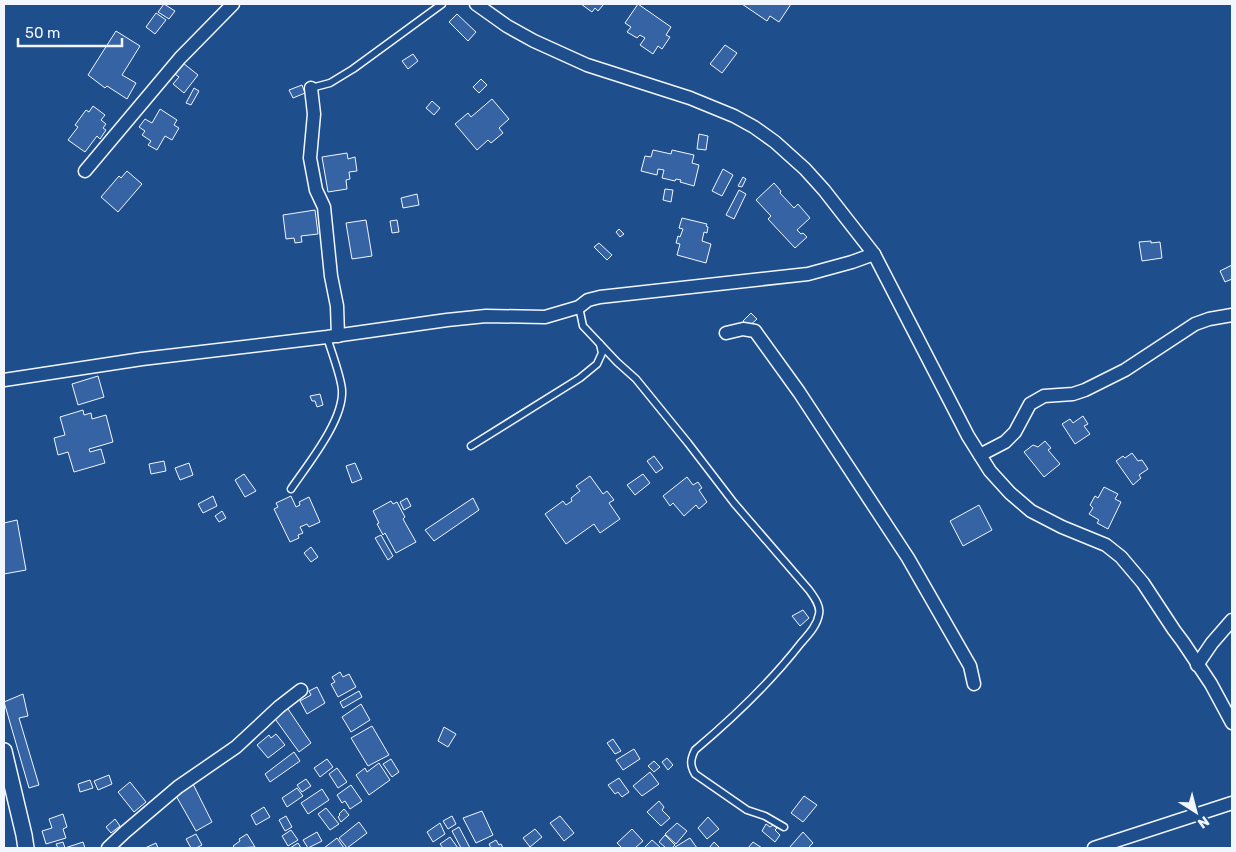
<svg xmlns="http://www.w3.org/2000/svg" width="1236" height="852" font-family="Rubik,sans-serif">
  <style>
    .building { fill: #3563a3; stroke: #f2f6ff }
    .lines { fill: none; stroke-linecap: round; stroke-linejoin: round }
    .service-casing { stroke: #f2f6ff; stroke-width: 9 }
    .minor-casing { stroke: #f2f6ff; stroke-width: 15 }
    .tertiary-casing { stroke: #f2f6ff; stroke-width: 18 }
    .service { stroke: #1f4e8c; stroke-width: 6 }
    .minor { stroke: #1f4e8c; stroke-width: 12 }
    .tertiary { stroke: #1f4e8c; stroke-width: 15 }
  </style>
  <rect width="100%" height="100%" fill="#1f4e8c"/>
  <g class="building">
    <path d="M164,4l11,7 -6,8 -11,-7z"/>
    <path d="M581,4h23l-6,7 -3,-3 -3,4z"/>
    <path d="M638,4l33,23 -5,8 4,2 -8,12 -4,-3 -5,8 -13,-9 5,-7 -5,-3 -3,3 -10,-6 4,-5 -6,-4z"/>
    <path d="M742,4h49l-12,18 -9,-6 -3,5z"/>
    <path d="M156,13l10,7 -11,14 -9,-7z"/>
    <path d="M457,14l19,18 -8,9 -19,-19z"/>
    <path d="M116,31l24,15 -18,29 14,8 -9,16 -20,-13 -2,2 -17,-13z"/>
    <path d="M725,45l12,8 -15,20 -12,-9z"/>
    <path d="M413,54l5,7 -10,8 -6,-8z"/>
    <path d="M183,63l15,12 -14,18 -11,-9 6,-7 -4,-3z"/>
    <path d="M481,79l6,6 -8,8 -6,-6z"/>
    <path d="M302,85l3,8 -12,5 -4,-8z"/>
    <path d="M194,88l5,3 -8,14 -5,-2z"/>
    <path d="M492,99l17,20 -10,9 4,5 -12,10 -3,-3 -11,10 -22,-26 13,-11 3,4z"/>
    <path d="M432,101l8,7 -6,7 -8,-7z"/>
    <path d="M93,106l12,9 -4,5 5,4 -3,4 3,2 -6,9 -3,-3 -12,16 -17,-12 10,-13 -3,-2 11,-15 3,2z"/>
    <path d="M160,109l17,11 -3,5 5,3 -7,12 -7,-4 -8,14 -9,-5 3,-4 -9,-6 3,-4 -6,-4 6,-8 7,4z"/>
    <path d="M699,134l9,2 -2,14 -9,-1z"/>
    <path d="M653,150l18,4 1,-4 22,5 -2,8 7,2 -5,21 -14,-4 1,-2 -5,-1 -1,2 -13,-3 2,-8 -6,-1 -1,6 -16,-4 4,-15 6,1z"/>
    <path d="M347,153l1,6 7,-2 2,14 -8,1 1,7 -4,1 1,9 -19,3 -6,-35z"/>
    <path d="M723,169l10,6 -11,21 -10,-5z"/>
    <path d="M127,171l15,13 -24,28 -17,-15 18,-21 2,2z"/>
    <path d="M743,177l3,2 -4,8 -4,-1z"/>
    <path d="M774,183l7,8 -1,2 14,15 4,-4 12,14 -13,12 4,4 2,-1 4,4 -12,11 -27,-29 3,-3 -15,-16z"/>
    <path d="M665,189l8,1 -2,12 -8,-2z"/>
    <path d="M739,190l7,4 -12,25 -8,-4z"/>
    <path d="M417,194l2,11 -16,3 -2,-10z"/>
    <path d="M315,210l3,24 -17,2 1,6 -7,1 -1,-5 -8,1 -3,-24z"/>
    <path d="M682,218l25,6 -1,2 2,1 -1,6 -3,-1 -2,9 9,3 -5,19 -29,-8 3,-11 -4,-1 2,-7 2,1 3,-8 -4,-1z"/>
    <path d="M366,220l6,36 -20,3 -6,-36z"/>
    <path d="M397,220l2,12 -7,1 -2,-12z"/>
    <path d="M619,229l5,5 -4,3 -4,-5z"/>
    <path d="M1151,241v2l9,-1 2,16 -20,3 -3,-19z"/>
    <path d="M599,243l13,12 -5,5 -13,-13z"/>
    <path d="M1232,265v14l-7,3 -5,-11z"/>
    <path d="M751,313l6,6 -9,8 -5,-6z"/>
    <path d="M98,376l6,21 -26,8 -6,-21z"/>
    <path d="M320,394l3,11 -6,2 -2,-6h-3l-2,-5z"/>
    <path d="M83,410l1,5 7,-2 1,6 14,-4 7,27 -24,7 1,3 11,-3 4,14 -31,9 -6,-20 -10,3 -4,-17 11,-3 -5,-18z"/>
    <path d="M1083,416l5,8 -4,2 6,8 -15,10 -13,-20 8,-5 3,4z"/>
    <path d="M1045,441l6,7 -3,2 12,14 -16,13 -20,-25 9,-7 5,2z"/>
    <path d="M1132,453l6,8 4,-1 6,9 -9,6 2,3 -8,7 -17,-24 7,-5 2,2z"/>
    <path d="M654,456l9,12 -7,5 -9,-12z"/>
    <path d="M164,461l2,10 -15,3 -2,-10z"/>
    <path d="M189,463l4,12 -13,5 -5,-12z"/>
    <path d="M355,463l7,16 -10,4 -6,-17z"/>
    <path d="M244,474l12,17 -11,6 -10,-17z"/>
    <path d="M643,474l7,9 -15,12 -8,-10z"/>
    <path d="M590,476l13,18 4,-3 7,9 -5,3 11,16 -20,14 -6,-9 -28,20 -21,-30 18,-13 3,4 6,-4 -1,-3 9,-7 -4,-5z"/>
    <path d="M687,477l6,8 5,-3 4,6 -3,2 8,12 -8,7 -3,-4 -12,11 -11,-13 -3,3 -7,-10z"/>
    <path d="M1104,487l14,7 -3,5 6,3 -13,27 -11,-6 2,-3 -10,-6 4,-6 -3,-3 5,-9 3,2z"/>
    <path d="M213,496l4,10 -14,7 -5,-9z"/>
    <path d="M291,496l5,11 4,-2 -1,-3 10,-5 11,25 -11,5 -2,-3 -7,3 3,6 -5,2 1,3 -9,4 -16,-33 4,-2 -2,-4z"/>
    <path d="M407,498l4,8 -7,4 -4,-8z"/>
    <path d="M473,498l6,12 -45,31 -9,-11z"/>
    <path d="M391,501l2,3 4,-2 8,15 -2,2 13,23 -20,11 -11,-20 -2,2 -6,-11 2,-1 -6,-12z"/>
    <path d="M979,505l13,25 -29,16 -13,-25z"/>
    <path d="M222,511l4,7 -7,4 -4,-6z"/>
    <path d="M17,520l9,50 -22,4v-51z"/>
    <path d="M381,535l12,21 -5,4 -13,-22z"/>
    <path d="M311,547l7,10 -7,5 -7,-9z"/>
    <path d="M803,610l6,8 -9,8 -8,-10z"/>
    <path d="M340,672l3,5 6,-3 7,13 -18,10 -7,-13 4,-2 -3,-5z"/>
    <path d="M317,687l8,16 -18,11 -7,-13 11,-6 -2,-4z"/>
    <path d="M359,691l3,6 -19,11 -3,-6z"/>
    <path d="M23,694l5,22 -9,2 20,67 -10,3 -25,-86z"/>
    <path d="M361,704l9,16 -19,12 -9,-15z"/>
    <path d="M286,706l25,37 -12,9 -26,-36z"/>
    <path d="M372,726l17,29 -21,11 -17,-28z"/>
    <path d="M444,727l12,7 -8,13 -10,-6z"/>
    <path d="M276,734l9,11 -17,13 -11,-13 12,-10 2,3z"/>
    <path d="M613,739l8,12 -6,3 -8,-11z"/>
    <path d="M634,749l6,10 -17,11 -7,-10z"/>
    <path d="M294,752l6,9 -30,21 -5,-8z"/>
    <path d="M667,758l6,7 -5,5 -6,-8z"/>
    <path d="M327,759l6,8 -13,10 -6,-9z"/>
    <path d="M391,759l8,13 -7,5 -9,-13z"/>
    <path d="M654,761l6,6 -6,5 -6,-6z"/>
    <path d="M379,763l11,17 -21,15 -13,-20 9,-7 2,4z"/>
    <path d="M337,768l10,14 -9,6 -9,-14z"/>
    <path d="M650,772l9,12 -17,12 -9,-10z"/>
    <path d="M109,775l3,9 -14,6 -4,-9z"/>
    <path d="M619,778l10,14 -7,5 -4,-5 -3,2 -7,-9z"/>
    <path d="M306,779l5,7 -9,6 -5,-7z"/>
    <path d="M90,780l3,8 -13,4 -2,-8z"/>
    <path d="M130,782l16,20 -12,10 -16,-20z"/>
    <path d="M192,782l20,40 -16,9 -21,-37z"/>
    <path d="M351,785l11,16 -12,8 -5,-8 -3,2 -5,-8z"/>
    <path d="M297,788l6,8 -16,11 -5,-9z"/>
    <path d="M322,789l7,11 -21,14 -7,-11z"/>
    <path d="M804,796l13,9 -14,17 -12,-9z"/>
    <path d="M659,801l5,6 -2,3 8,8 -9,8 -14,-14z"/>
    <path d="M264,807l6,10 -14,8 -5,-10z"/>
    <path d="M326,808l13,16 -9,6 -12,-16z"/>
    <path d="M344,809l5,6 -8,7 -3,-5 2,-2 -1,-1z"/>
    <path d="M482,811l11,24 -17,8 -13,-25z"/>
    <path d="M63,814l4,13 -4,2 3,9 -20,6 -4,-13 10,-3 -3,-9z"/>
    <path d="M286,816l6,11 -7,4 -6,-11z"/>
    <path d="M452,816l4,8 -8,5 -5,-8z"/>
    <path d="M560,816l14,17 -10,8 -14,-18z"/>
    <path d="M708,817l11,12 -12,10 -9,-11z"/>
    <path d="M115,819l5,7 -9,7 -5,-6z"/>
    <path d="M359,822l8,11 -20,15 -8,-10z"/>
    <path d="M440,823l5,11 -12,8 -6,-10z"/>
    <path d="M677,823l10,8 -11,13 -11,-10z"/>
    <path d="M766,824l4,3 3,-2 4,3 -2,2 5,5 -5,7 -13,-11z"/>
    <path d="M459,827l11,21h-9l-9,-17z"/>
    <path d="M535,829l7,8 -12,10 -7,-9z"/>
    <path d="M632,829l11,12 -8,7h-13l-5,-5z"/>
    <path d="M291,830l7,10 -10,6 -6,-10z"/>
    <path d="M317,832l5,9 -14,7 -5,-8z"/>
    <path d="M803,832l10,11 -5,5h-19z"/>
    <path d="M196,834l6,11 -6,3h-5l-5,-9z"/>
    <path d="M247,834l8,13 -20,1 -2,-2 7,-5 -1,-2z"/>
    <path d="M665,835l10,10 -3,3h-6l-7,-6z"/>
    <path d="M450,837l8,11h-15l-3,-4z"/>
    <path d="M337,838l7,10h-20z"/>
    <path d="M690,838l7,10h-21l-1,-1z"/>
    <path d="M496,840l3,5 2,-1 2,4h-12l-2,-4z"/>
    <path d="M652,840l9,8h-17z"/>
    <path d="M63,842l2,6h-7l-2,-4z"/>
    <path d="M83,842l2,6h-20z"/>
    <path d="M714,842l6,6h-11z"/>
    <path d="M753,842l9,6h-14z"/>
    <path d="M156,843l2,5h-13z"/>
    <path d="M298,843l3,5h-11z"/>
  </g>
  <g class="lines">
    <g class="service-casing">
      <g id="service">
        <path d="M311,88l19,-5 23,-14 89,-65"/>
        <path d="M579,307l4,19 34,36 19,17 52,64 46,60 75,87c5,7 12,16 10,24 -2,12 -11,21 -18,29 -31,40 -68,75 -106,107 -5,10 -5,15 0,24l52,36 18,6 19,11"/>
        <path d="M471,446l109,-68 17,-14 5,-11 -2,-9"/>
        <path d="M291,489c17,-25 53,-69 51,-99 -1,-14 -11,-39 -15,-53"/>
      </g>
    </g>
    <g class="minor-casing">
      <g id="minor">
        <path d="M476,4l31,22 27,15 53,24 103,33 44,18 20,11 21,15 30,27 19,21 50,64 94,182 22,35 20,22 21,18 31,16 44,18 15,12 22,26 31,47 9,12 28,42 21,39"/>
        <path d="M311,88l3,26 -4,44 6,32 8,17 7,69 6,30 1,30"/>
        <path d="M85,171l95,-113 53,-54"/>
        <path d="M726,333l17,-4 12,2 44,61 109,166 62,108 4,18"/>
        <path d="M4,380l138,-21 185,-22 120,-17 39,-4 59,1 34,-10 9,-7 12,-3 208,-23 44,-12 22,-8"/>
        <path d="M980,455l25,-13 10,-10 15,-28 14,-8 29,-2 12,-4 40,-20 70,-46 14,-5 23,-4"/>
        <path d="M1197,665l15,-22 20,-23"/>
        <path d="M108,848l17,-16 53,-45 58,-40 43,-40 22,-17"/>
        <path d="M1094,848l138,-45"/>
      </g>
    </g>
    <g class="tertiary-casing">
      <path id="tertiary" d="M4,751l20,84 2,13"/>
    </g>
    <use href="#service" class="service"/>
    <use href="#minor" class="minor"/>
    <use href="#tertiary" class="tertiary"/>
  </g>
  <rect width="1236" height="852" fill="none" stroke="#f2f6ff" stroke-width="10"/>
  <g transform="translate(1196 812) rotate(144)" stroke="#1f4e8c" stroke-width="4" paint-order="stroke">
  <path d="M0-4L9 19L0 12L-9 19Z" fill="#f2f6ff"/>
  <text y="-8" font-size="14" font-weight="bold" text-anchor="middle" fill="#f2f6ff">N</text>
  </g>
  <path d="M18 38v8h104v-8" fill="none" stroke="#f2f6ff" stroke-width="2.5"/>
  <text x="25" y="38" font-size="15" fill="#f2f6ff" stroke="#1f4e8c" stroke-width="4" paint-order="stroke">50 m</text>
</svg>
